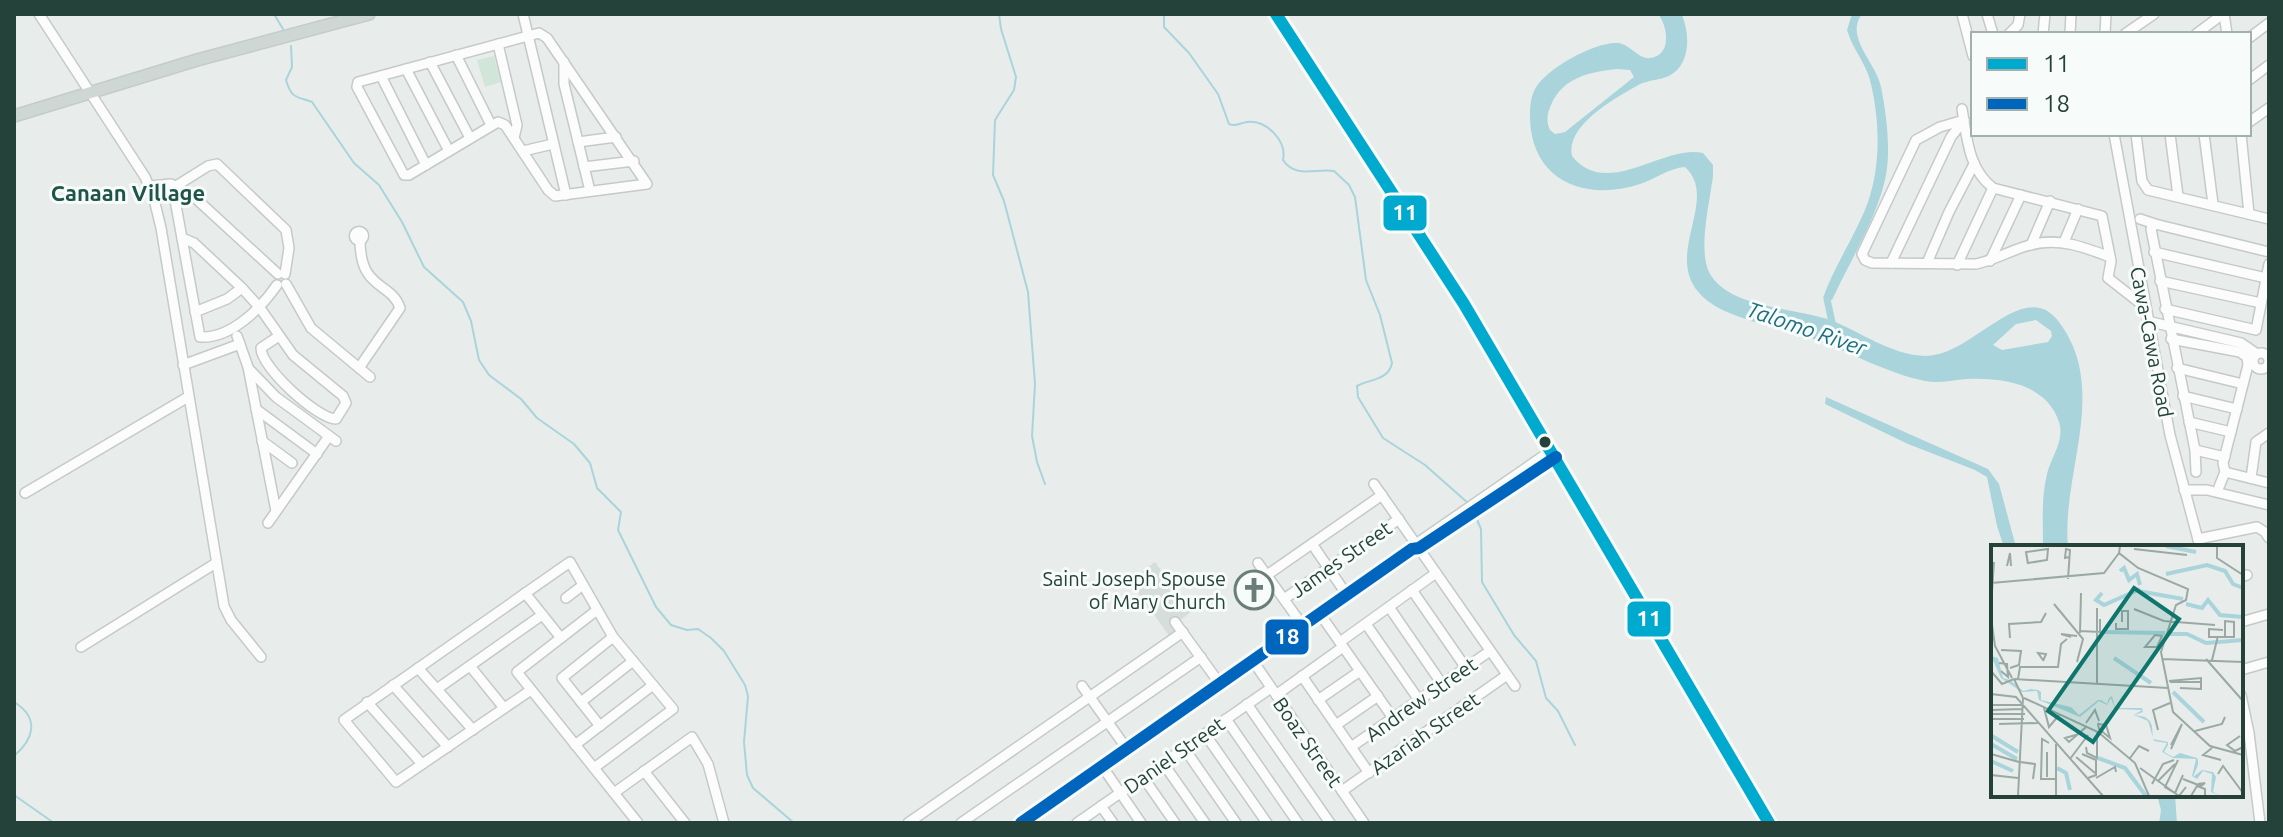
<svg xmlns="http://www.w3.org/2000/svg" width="2283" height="837" font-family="Ubuntu,sans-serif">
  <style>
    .built { fill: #d6dedb }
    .green { fill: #d1e6d8 }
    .water { fill: #a9d4db; fill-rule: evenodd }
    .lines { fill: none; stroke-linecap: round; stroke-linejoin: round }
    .stream { stroke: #a9d4db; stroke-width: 2 }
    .canal { stroke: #a9d4db; stroke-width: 7 }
    .minor-casing { stroke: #c5cac8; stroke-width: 12 }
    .major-casing { stroke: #c3ccc9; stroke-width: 14 }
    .minor { stroke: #fcfcfc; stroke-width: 9 }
    .major { stroke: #cfd7d5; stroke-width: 11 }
    .bus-1-casing { stroke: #f7fbf9; stroke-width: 18 }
    .bus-2-casing { stroke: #f7fbf9; stroke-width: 18 }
    .bus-1 { stroke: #00a9ce; stroke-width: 12 }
    .bus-2 { stroke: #0065bd; stroke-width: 12 }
    .bus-dot { fill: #24423a; stroke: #f7fbf9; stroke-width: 3 }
    .labels { text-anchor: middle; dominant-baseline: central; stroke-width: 6; stroke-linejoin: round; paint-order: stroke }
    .street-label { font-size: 20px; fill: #24423a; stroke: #f7fbf9 }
    .poi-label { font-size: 20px; fill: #24423a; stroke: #f7fbf9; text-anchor: end }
    .neighbourhood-label { font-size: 22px; font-weight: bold; fill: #1f5548; stroke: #f7fbf9 }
    .water-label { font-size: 22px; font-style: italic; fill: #1c6f80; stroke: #f7fbf9 }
    .inset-river { fill: none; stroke: #a9d4db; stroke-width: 4 }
    .inset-road { fill: none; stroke: #9aa9a4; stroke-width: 2 }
    .view { fill: #0f766e; fill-opacity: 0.15; stroke: #0f766e; stroke-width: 4 }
    .inset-edge { fill: none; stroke: #24423a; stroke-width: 4 }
    .line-badge { stroke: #f7fbf9; stroke-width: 3 }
    .badge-label { font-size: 22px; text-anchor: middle; font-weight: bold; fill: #fff }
  </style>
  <rect width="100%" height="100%" fill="#e8edeb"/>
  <path class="built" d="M1155,562l36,50 -16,12 4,7 -9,6 -40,-56z"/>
  <path class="green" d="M494,56l7,26 -16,5 -8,-27z"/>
  <g class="water">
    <path d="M1658,14l24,1c8,19 9,50 -13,61 -9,4 -20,4 -29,8 -23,13 -75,41 -68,72 35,44 91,-12 131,-3l10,12v11c-3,25 -15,73 -4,96 18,36 87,36 121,48 32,12 60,35 96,36 47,0 98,-81 133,-34 51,68 2,150 9,225h-25c0,-24 -2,-49 4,-73 4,-17 18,-33 12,-52 -12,-38 -57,-45 -92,-43 -14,1 -28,5 -42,2 -39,-8 -77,-30 -114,-43 -33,-12 -83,-18 -108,-41 -43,-40 18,-97 -18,-130 -16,1 -30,12 -45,17 -55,18 -108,-3 -110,-65 0,-10 0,-21 5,-30 10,-20 61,-48 83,-46 12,1 21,17 32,15 22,-2 18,-32 8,-44zM1617,69l13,1 4,7 -69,55 -10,2 -5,-4c-4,-9 -3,-16 1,-25 12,-28 39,-33 66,-36zM2036,320l15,11 1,5 -4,6 -46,8 -9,-5 23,-21z"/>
    <path d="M1852,14h10c-18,23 15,50 19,73 5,25 9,56 6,81 -5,42 -37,93 -55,132l-9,-2c12,-34 33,-63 45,-96 13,-38 12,-82 2,-122 -5,-18 -18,-32 -23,-50z"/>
    <path d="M1826,397l162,72 11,15 17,63h-12l-7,-21 -10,-49 -12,-7 -67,-26 -83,-40z"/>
    <path d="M2157,795h18l2,28h-18l2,-13z"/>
  </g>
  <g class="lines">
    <g class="stream">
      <path d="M274,14l9,15"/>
      <path d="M999,14l2,15 15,48 -2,13 -19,30 -2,55 11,26 24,91 7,92 -3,52 5,26 8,22"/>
      <path d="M1164,14v13l25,26 29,41 11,30c8,3 10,-1 18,-2 20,-2 40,19 36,38 13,19 32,8 51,11l15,14 6,12 11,83 14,35 12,48c-3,17 -22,16 -35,23l1,11 25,41 42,27 43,38"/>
      <path d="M291,46l1,21 -6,13c6,20 11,16 26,22l42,61 25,22 23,37 22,45 39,35 8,19 8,39 10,15 32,24 16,19 37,26 16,19 7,25 24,24 -3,18 38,77 15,18 16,5 11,-1 13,9 13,13 21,34 3,11 -4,46 3,33 6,13 41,35"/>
      <path d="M1475,515l6,14 1,53 32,53 22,26 10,37 12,13 17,34"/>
      <path d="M14,702c26,16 20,37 0,54"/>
      <path d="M14,795l40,28"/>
    </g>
    <path class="canal" d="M1830,293l-3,6 6,28"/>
    <g class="minor-casing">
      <g id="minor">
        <path d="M39,14l106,163 8,18 8,33 63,378 7,14 30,37"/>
        <path d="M523,14l43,181"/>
        <path d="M1962,14l11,42"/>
        <path d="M1987,14l6,20"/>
        <path d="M2224,14l3,20"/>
        <path d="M539,33l8,5 100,146 -92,12 -7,-6 -43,-65 -7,-3 -89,53h-5l-47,-88 1,-5z"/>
        <path d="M2009,34l9,-9 2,-11"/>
        <path d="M2043,34l2,-20"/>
        <path d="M2070,34l1,-20"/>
        <path d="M2105,34l1,-20"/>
        <path d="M2125,34l29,-20"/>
        <path d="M2196,34l27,-20"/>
        <path d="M2249,38l20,-15"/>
        <path d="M498,44l19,81 -3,13"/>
        <path d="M456,55l35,70"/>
        <path d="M430,62l40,76"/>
        <path d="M564,62v22l26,107"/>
        <path d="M406,69l43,82"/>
        <path d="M381,76l45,89"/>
        <path d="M2249,80l20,-15"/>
        <path d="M1962,109c5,28 6,60 31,79l109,28 9,45 -3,17 37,29"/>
        <path d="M1964,120l-24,7 -24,13 -54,114 3,6 7,3 104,1c19,-4 35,-14 54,-19 28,-8 54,2 80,12"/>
        <path d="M2249,122l20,-14"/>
        <path d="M2114,134l56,301 30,112"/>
        <path d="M2136,134l6,47 6,9 121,29"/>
        <path d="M2170,134l8,62"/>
        <path d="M2204,134l9,70"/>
        <path d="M2241,134l8,80"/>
        <path d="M578,142l38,-5"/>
        <path d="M523,151l30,-7"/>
        <path d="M584,167l50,-6"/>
        <path d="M150,186l21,-2 21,11 86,79"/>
        <path d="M176,186l-1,14 25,137c31,2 61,-29 77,-52"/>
        <path d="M153,195l23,-9 32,-20 9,-2 69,66 3,18 -4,26"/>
        <path d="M2140,219l15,5"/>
        <circle cx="359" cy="236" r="4.5"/>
        <path d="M182,238l12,5 48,45 18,20 33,47 50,41 3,7 -10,16c-18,0 -75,-51 -75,-71l18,-12"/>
        <path d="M2064,242l14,-33"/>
        <path d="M2031,245l19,-44"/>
        <path d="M2154,252l112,26"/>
        <path d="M1990,261l31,-66"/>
        <path d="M1891,263l60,-126 13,-17"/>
        <path d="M1927,263l22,-51 25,-48"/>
        <path d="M1957,265l36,-77"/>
        <path d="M2160,281l101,22"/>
        <path d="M286,284l25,44 59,49"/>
        <path d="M2165,309l91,21 13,-66"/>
        <path d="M195,312l32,-13 15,-11"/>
        <path d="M2147,321l94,22 16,11"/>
        <path d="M237,336l11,31 28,144"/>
        <path d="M2171,339l69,13 7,5 1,8 -25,98 2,9 -6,15"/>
        <circle cx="2261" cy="361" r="8"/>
        <path d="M183,365l57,-21"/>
        <path d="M359,368l41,-60c-9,-27 -40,-17 -40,-68"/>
        <path d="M2177,368l66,16"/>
        <path d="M249,369l27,28 60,44"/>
        <path d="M2183,396l54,13"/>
        <path d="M256,409l61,45"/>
        <path d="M2189,422l42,10"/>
        <path d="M262,441l30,22"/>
        <path d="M2195,450l30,7"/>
        <path d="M2196,472l-1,-22 -44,-221 4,-5 114,28"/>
        <path d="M2225,472l44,11"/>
        <path d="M2251,478l5,-36 13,-9"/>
        <path d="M1374,484l141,202"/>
        <path d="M2184,490h23l62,15"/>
        <path d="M25,493l163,-96"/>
        <path d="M268,523l61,-87"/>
        <path d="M2198,539l59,-12 8,5 4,6"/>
        <path d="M1312,544l35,51"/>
        <path d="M1413,546l139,-96"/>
        <path d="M1258,563l45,63"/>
        <path d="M1267,575l115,-80"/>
        <path d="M2241,577l6,-2"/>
        <path d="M1412,590l54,78"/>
        <path d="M525,593l36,45"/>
        <path d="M566,598l17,-13"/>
        <path d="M1284,599l115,-80"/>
        <path d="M1389,607l53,77"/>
        <path d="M597,610l-80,62 121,151"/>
        <path d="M1320,614l73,104"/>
        <path d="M1175,622l45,62"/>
        <path d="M2241,622l28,-8"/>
        <path d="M1366,624l53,76"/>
        <path d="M1340,642l96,-69"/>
        <path d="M81,647l135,-84"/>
        <path d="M1253,661l111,162"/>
        <path d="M470,666l34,42"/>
        <path d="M418,668l55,62"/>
        <path d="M2241,670l28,-8"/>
        <path d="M1302,676l67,97"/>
        <path d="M393,685l55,62"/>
        <path d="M1082,686l45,63"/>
        <path d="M437,689l105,-74"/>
        <path d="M531,690l-135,92 -52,-62 226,-158 43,75 60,72 -79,59"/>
        <path d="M1276,695l67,-48"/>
        <path d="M2241,695l8,38 11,90"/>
        <path d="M1318,700l42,-29"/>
        <path d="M367,702l55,62"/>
        <path d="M581,702l52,-41"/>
        <path d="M1247,704l83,119"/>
        <path d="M1226,719l72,104"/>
        <path d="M1336,725l42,-29"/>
        <path d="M600,726l-38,-48 51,-41"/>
        <path d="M1205,734l62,89"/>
        <path d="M575,745l78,-60"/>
        <path d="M1351,747l139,-96"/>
        <path d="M1184,748l52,75"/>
        <path d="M1163,763l42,60"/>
        <path d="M1102,766l39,57"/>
        <path d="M644,771l41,52"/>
        <path d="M1143,777l32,46"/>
        <path d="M1342,791l165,-116"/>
        <path d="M614,793l78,-56 16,27 16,59"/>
        <path d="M1101,806l12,17"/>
        <path d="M908,823l275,-191"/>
        <path d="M961,823l240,-166"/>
        <path d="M1021,823l391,-274 7,-1 137,-91"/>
        <path d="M1077,823l194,-135"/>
      </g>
    </g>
    <g class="major-casing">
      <g id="major">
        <path d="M1276,14l188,290 305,519"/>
        <path d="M14,116l183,-56 172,-46"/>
      </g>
    </g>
    <use href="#minor" class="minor"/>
    <use href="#major" class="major"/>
    <g class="bus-1-casing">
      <path id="bus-1" d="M1276,14l188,290 305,519"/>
    </g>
    <g class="bus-2-casing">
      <path id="bus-2" d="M1021,823l391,-274 7,-1 137,-91"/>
    </g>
    <use href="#bus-1" class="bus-1"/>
    <use href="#bus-2" class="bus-2"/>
  </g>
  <defs>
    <g id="church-ring" transform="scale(2)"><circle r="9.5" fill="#f7fbf9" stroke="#697e78" stroke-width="1.5"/><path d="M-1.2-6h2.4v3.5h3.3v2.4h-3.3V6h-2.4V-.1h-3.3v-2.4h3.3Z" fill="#697e78"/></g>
  </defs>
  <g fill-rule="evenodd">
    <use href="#church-ring" x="1254" y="590"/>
  </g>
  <circle class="bus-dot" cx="1545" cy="442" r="7"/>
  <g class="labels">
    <g class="street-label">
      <text transform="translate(2152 342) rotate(79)">Cawa-Cawa Road</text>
      <text transform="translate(1341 559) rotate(-35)">James Street</text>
      <text transform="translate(1421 699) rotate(-35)">Andrew Street</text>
      <text transform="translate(1425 733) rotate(-35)">Azariah Street</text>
      <text transform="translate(1308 742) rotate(55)">Boaz Street</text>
      <text transform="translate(1174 755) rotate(-35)">Daniel Street</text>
    </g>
    <g class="poi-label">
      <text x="1226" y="578">Saint Joseph Spouse<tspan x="1226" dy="23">of Mary Church</tspan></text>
    </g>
    <g class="neighbourhood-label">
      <text x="128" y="192">Canaan Village</text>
    </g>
    <g class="water-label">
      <text transform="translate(1807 328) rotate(19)">Talomo River</text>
    </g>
  </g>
  <g transform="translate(1991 545)">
    <rect width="252" height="252" fill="#e8edeb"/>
    <path d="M0,111l7,2 5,20 7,2 13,11 8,-2 7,1 3,2v8l38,9 10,-6 -10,6 -8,-2 8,8 19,-15h3l6,4 2,-6 3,-2 3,12h27l1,4 -8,3 10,2 5,4 2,5 1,13 15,3v3l-4,7 9,5 7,-4 17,5 1,2v5l-5,12 9,-7 11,2 3,5 -3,15 8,4 -10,-4 1,-18 -9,-3 -6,8 -5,-3 4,-17 -23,-1 -11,-6 5,-9 -13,-2 -6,-20 -14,-6 8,-5 -27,-1 -4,-11 -4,7 -8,-4 -19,16 -41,-17 -2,-9 -15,1 -21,-14z" fill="#a9d4db"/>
    <path class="inset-river" d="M175,1l30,6M129,26l4,-3 5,12 8,-6 3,11M175,29l41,-9 18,6 8,13 10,4M147,46l45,8M111,48l-6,7 8,5 36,-16M195,59l16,4 6,-8 12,15 23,2M112,87l62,1M177,89h19l19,9 37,-3M123,113l37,25M182,147l31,30M1,191l26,16M0,199l26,15M107,213l27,10 21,28M0,216l22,10M66,223l9,5 4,17"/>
    <path class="inset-road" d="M129,1l-1,7 19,15 50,21 -2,11 -10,5 -15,47 12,60 37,34 33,9M226,1v12l26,17M143,4l53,6M37,18l19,-3 1,-11 -22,3 2,12M16,21l3,-13 1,13M77,34l2,-29 -4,-1 -1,9 4,-1M0,38l113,-10 15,-20M63,59l29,35 -6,23M0,61l3,-44M143,64l30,12 51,4M0,73l4,28 17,32M125,78v6h12v-18h-6v11M232,85l-14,-1v8h25v-15l-9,-1v16M89,86l20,1v-13M89,88l1,-40M164,90l7,1 -5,11h-12zM80,92l-10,-3 16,2M19,93l-1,-14 32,-2 5,-9M10,105l20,1 -2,14 -9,3M171,114l81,3M215,114l37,42M52,115l-5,-7 8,1 -3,7M221,115l6,-24M8,118l8,1 1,13 -7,-6M0,126l11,13 12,-5M23,134l154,9M23,134l9,19 -5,98M27,134l2,-12h38l3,-23 6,-5M178,136l32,-3v11l-21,-1M179,137h31M106,140v-77M0,149l25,3 87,99M33,153l74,34 37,31 14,33M0,160h31M53,163l5,19 10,-12M0,165l31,-1M0,169h34M2,174h31M95,178l9,-13 4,11M8,179l39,-1M107,179l8,1 4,13 -11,-9 -1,-5 1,-1M167,185l-5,-20 17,-7M204,186l27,-7 3,-7M88,189l-14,4 4,4 17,-15 -3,-2M249,191l-13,9 8,6 8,-4M58,198l-7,-4 -1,40h15M95,202l1,6 10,5v-26M221,203l-9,7 18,5M180,204l11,-25 -11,21M0,209l28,8M91,209l14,6v15l-8,3M85,212l19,16M139,213l9,-12 10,5M79,214l18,-24M187,215l-13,27 10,6 8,-18M29,217l15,2 -2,15M149,223l39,28 7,-9M227,229l5,-8 20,27M0,230l27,3M56,232v-25M105,233l19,-11 1,5M192,234l18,7 4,-3 -7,1M167,236l17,-17M161,239l11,-20 11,-4M65,251v-52M200,251l6,-10 8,3v7"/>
    <path class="view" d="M143,43l45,31 -86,123 -45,-31z"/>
    <rect width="252" height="252" class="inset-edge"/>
  </g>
  <g class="line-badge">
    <rect x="1382" y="194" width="46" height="38" rx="8" fill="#00a9ce"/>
    <rect x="1626" y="600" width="46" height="38" rx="8" fill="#00a9ce"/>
    <rect x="1264" y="618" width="46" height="38" rx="8" fill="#0065bd"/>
  </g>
  <g class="badge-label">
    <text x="1405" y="220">11</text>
    <text x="1649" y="626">11</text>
    <text x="1287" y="644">18</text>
  </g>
  <rect width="2283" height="837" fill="none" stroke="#24423a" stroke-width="32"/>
  <rect x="1971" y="32" width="280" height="104" fill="#f7fbf9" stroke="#a3b1ad" stroke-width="2"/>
  <rect x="1987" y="58" width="40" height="12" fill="#00a9ce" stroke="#a3b1ad" stroke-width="2"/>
  <text x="2043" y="72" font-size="24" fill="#24423a">11</text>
  <rect x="1987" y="98" width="40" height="12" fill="#0065bd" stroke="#a3b1ad" stroke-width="2"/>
  <text x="2043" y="112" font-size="24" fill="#24423a">18</text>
</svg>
